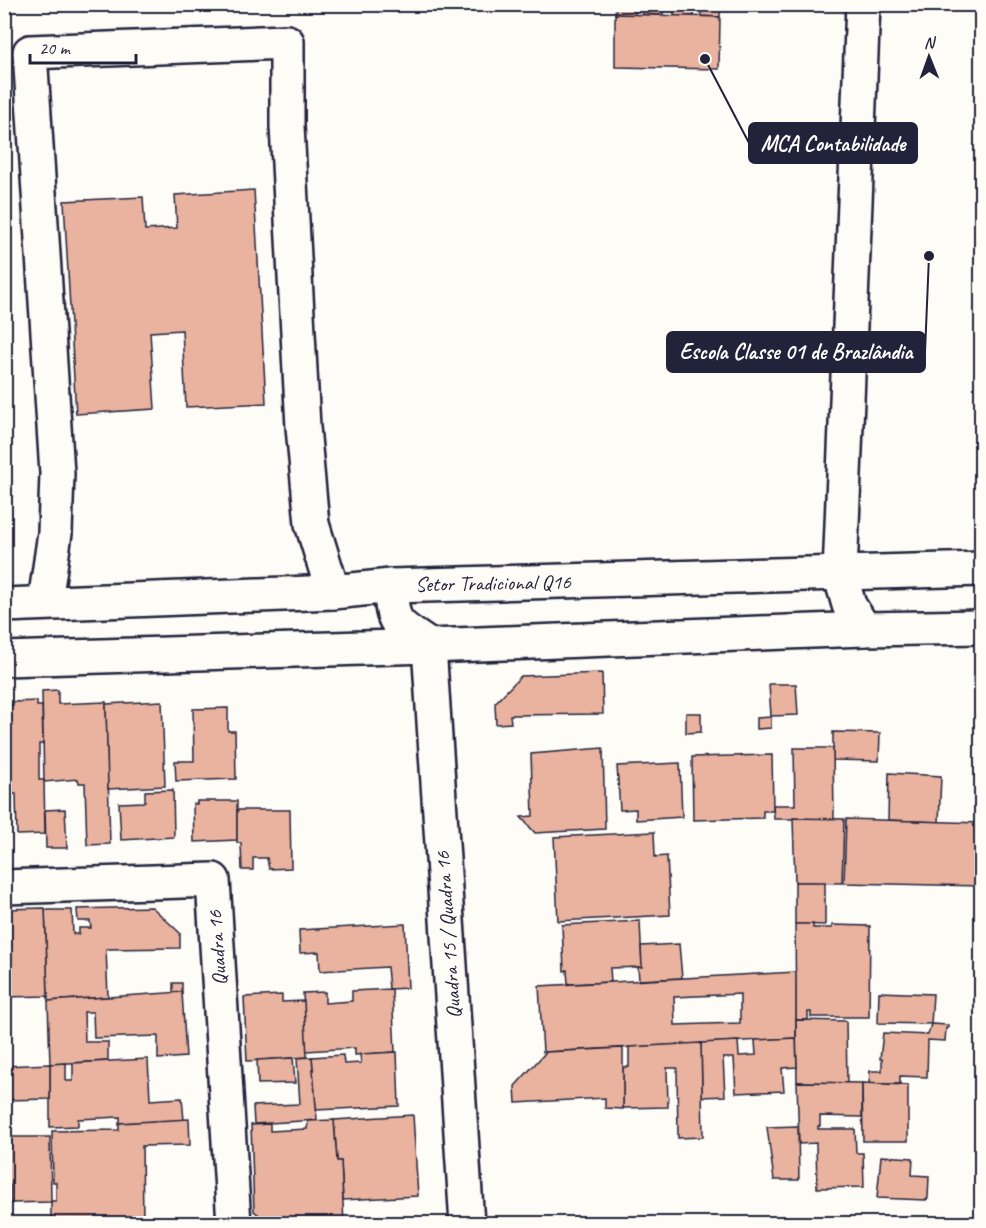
<svg xmlns="http://www.w3.org/2000/svg" width="986" height="1228" font-family="Caveat,sans-serif">
  <style>
    .building { fill: #eab39f; stroke: #22223b; stroke-width: 1.5; fill-rule: evenodd }
    .lines { fill: none; stroke-linecap: round; stroke-linejoin: round }
    .minor-casing { stroke: #22223b; stroke-width: 38 }
    .minor { stroke: #fdfcf7; stroke-width: 33 }
    .labels { text-anchor: middle; dominant-baseline: central; stroke-width: 6; stroke-linejoin: round; paint-order: stroke }
    .street-label { font-size: 21px; fill: #22223b; stroke: #fdfcf7 }
    .leader { fill: none; stroke: #22223b; stroke-width: 2 }
    .callout-dot { fill: #22223b; stroke: #fdfcf7; stroke-width: 2 }
    .callout { fill: #22223b; stroke: #22223b; stroke-width: 2 }
    .callout-label { font-size: 22px; text-anchor: middle; font-weight: bold; fill: #fff }
  </style>
  <rect width="100%" height="100%" fill="#fdfcf7"/>
  <filter id="ink" filterUnits="userSpaceOnUse"><feTurbulence type="fractalNoise" baseFrequency=".0167" numOctaves="2"/><feDisplacementMap in="SourceGraphic" scale="12" xChannelSelector="R" yChannelSelector="G"/><feConvolveMatrix kernelMatrix="1 2 1 2 8 2 1 2 1" color-interpolation-filters="sRGB"/></filter>
  <g filter="url(#ink)">
    <g class="building">
      <path d="M616,4h47v11l-21,-1v-6h-7v7l-20,-1z"/>
      <path d="M674,4h46v13l-19,-1v-7h-7v7h-20z"/>
      <path d="M615,14l105,3 -1,52 -104,-2z"/>
      <path d="M254,190l12,213 -80,4 -4,-77 -32,2 5,77 -79,5 -12,-213 79,-4 2,33 32,-2 -2,-33z"/>
      <path d="M602,673l1,41 -93,1 1,8 -15,1 -1,-21 26,-27z"/>
      <path d="M769,684h27l2,31 -27,1z"/>
      <path d="M58,690v14l48,-2 4,142 -23,1 -2,-62h-6l-1,-4 -34,3 -2,-91z"/>
      <path d="M37,701v5h5l1,38h-4v36h5l1,54 -28,1 -1,-41h-12v-89h9v-3z"/>
      <path d="M162,701l3,85 -57,3 -2,-85z"/>
      <path d="M228,708v23h7l1,48 -60,2 -1,-20h19l-1,-52z"/>
      <path d="M686,713h15v19l-15,1z"/>
      <path d="M771,717v11l-14,1v-11z"/>
      <path d="M833,732l47,1 -1,28 -46,-1z"/>
      <path d="M603,748l2,81 -70,4 -14,-16 12,-1 -2,-62z"/>
      <path d="M794,748h39l1,71h-60l-1,-14h22z"/>
      <path d="M772,755l1,56h-10v7l-70,2 -1,-63z"/>
      <path d="M680,763l2,54 -46,3v-11l-16,1 -3,-44z"/>
      <path d="M889,773l52,3 -2,46 -51,-2z"/>
      <path d="M173,790l1,47 -53,3 -2,-37 26,-1v-11z"/>
      <path d="M197,801h40v39l-43,2 -1,-38h4z"/>
      <path d="M65,809l2,39h-21l-1,-38z"/>
      <path d="M237,810h53l1,58 -22,1 -2,-11h-14v12h-11l-1,-27h-4z"/>
      <path d="M793,818l51,1 -2,64 -47,-1z"/>
      <path d="M846,819l136,4v63l-138,-3z"/>
      <path d="M654,832l1,25 12,-1 3,59 -112,6 -4,-84z"/>
      <path d="M795,882h30v43l-30,-1z"/>
      <path d="M152,907l28,26v15l-74,1 2,48 -60,4 -3,-91h27l1,24h6v-6h12l-1,-7h-12l-1,-12z"/>
      <path d="M45,908l3,88 -44,1v-88z"/>
      <path d="M640,921l2,46 -32,1 1,14 -43,2 -1,-14 -3,1 -2,-46z"/>
      <path d="M405,924l3,64 -19,1 -2,-22 -67,4 -1,-19 -19,1 -1,-23z"/>
      <path d="M795,924h18v4h19v-3l38,1 -1,91h-58v-5h-3v8h-12z"/>
      <path d="M679,944l3,34 -43,2 -1,-13h4l-1,-21z"/>
      <path d="M796,972v66l-253,14 -4,-66zM740,994v29l-65,2 -1,-28z"/>
      <path d="M173,983h9v9l-9,1z"/>
      <path d="M392,989l3,63 -40,3v-7l-49,3 -3,-58 22,-1v11l27,-2v-10z"/>
      <path d="M182,992l4,65 -28,2v-23l-64,2 -1,-26h-9l1,30h23v19l-58,3 -2,-63z"/>
      <path d="M879,992l54,2 -2,30 -53,-1z"/>
      <path d="M282,995v7l22,-1 3,56 -60,4 -3,-64z"/>
      <path d="M796,1020l50,1 1,62 -50,-1z"/>
      <path d="M931,1024l17,1v3h-2l-1,13 -17,-1 -1,37 -27,-1v8h-31l1,-13h12v-12h-2l3,-26 45,2z"/>
      <path d="M796,1038l1,29 -15,1 2,23 -48,2 -2,-35h-11l2,38 -23,1 -1,-54 37,-2 1,15 17,-1 -1,-15z"/>
      <path d="M701,1043l2,94 -25,1 -1,-70h-10l1,39 -45,1v-41h6v-20z"/>
      <path d="M623,1048v61l-18,-1v-10l-89,5 -1,-17 31,-34z"/>
      <path d="M397,1052l2,54 -83,4 -4,-53 31,-2 1,9 17,-1 -1,-9z"/>
      <path d="M312,1057l5,63 -63,4 -1,-18 47,-2 -3,-46z"/>
      <path d="M293,1058l2,25 -37,1 -1,-24z"/>
      <path d="M148,1059l2,41 32,-2 2,22 -64,3v-6l-42,2v7l-28,1v-63l16,-1v18h7v-18z"/>
      <path d="M50,1064v35l-46,1v-34z"/>
      <path d="M797,1082l65,1v34l-42,-1v10h-2v3h37l1,24h7l1,34 -47,1 -1,-45 -17,1z"/>
      <path d="M862,1083l46,2v56h-45z"/>
      <path d="M413,1115l5,81 -75,4 -2,-39h-4l-3,-41z"/>
      <path d="M189,1119l1,26 -48,1 1,73 -92,1v-19h5v-19h-3l-1,-51 67,-1v-7z"/>
      <path d="M334,1120l3,41h4l3,63h-73l-17,-13 -3,-86 19,-1v7l37,-2 1,-8z"/>
      <path d="M798,1126l1,54h-25l-7,-53z"/>
      <path d="M10,1137h40l1,65 -41,1v-18h-6v-47z"/>
      <path d="M881,1156l32,2 -1,17 17,1 -1,22 -2,2 -49,-2z"/>
    </g>
    <g class="lines">
      <g class="minor-casing">
        <g id="minor">
          <path d="M863,4l-23,570 9,31 15,24"/>
          <path d="M391,586c0,41 7,38 38,60l38,578"/>
          <path d="M45,602l10,-69 2,-60 -27,-421 257,-10v84l16,301 9,97 21,68"/>
          <path d="M4,605l329,-13 58,-6 591,-17"/>
          <path d="M4,659l425,-13 435,-17 118,-2"/>
          <path d="M4,887l209,-7 21,344"/>
        </g>
      </g>
      <use href="#minor" class="minor"/>
    </g>
  </g>
  <g class="labels">
    <g class="street-label">
      <text transform="translate(493 583) rotate(-1)">Setor Tradicional Q16</text>
      <text transform="translate(448 935) rotate(-94)">Quadra 15 / Quadra 16</text>
      <text transform="translate(217 948) rotate(-94)">Quadra 16</text>
    </g>
  </g>
  <path class="leader" d="M705 59L749 143M929 256L925 352"/>
  <g class="callout-dot">
    <circle cx="705" cy="59" r="6"/>
    <circle cx="929" cy="256" r="6"/>
  </g>
  <g class="callout">
    <rect x="749" y="123" width="168" height="40" rx="6"/>
    <rect x="667" y="332" width="258" height="40" rx="6"/>
  </g>
  <g class="callout-label">
    <text x="833" y="151">MCA Contabilidade</text>
    <text x="796" y="359">Escola Classe 01 de Brazlândia</text>
  </g>
  <rect width="986" height="1228" fill="none" stroke="#fdfcf7" stroke-width="24"/>
  <rect x="12" y="12" width="962" height="1204" fill="none" stroke="#22223b" stroke-width="2" filter="url(#ink)"/>
  <g transform="translate(929 57) rotate(359)" stroke="#fdfcf7" stroke-width="4.5" paint-order="stroke">
  <path d="M0-4.5L10 22L0 15L-10 22Z" fill="#22223b"/>
  <text y="-9" font-size="16" font-weight="bold" text-anchor="middle" fill="#22223b">N</text>
  </g>
  <path d="M30 54v9h106v-9" fill="none" stroke="#22223b" stroke-width="3"/>
  <text x="39" y="54" font-size="18" fill="#22223b" stroke="#fdfcf7" stroke-width="4.5" paint-order="stroke">20 m</text>
</svg>
